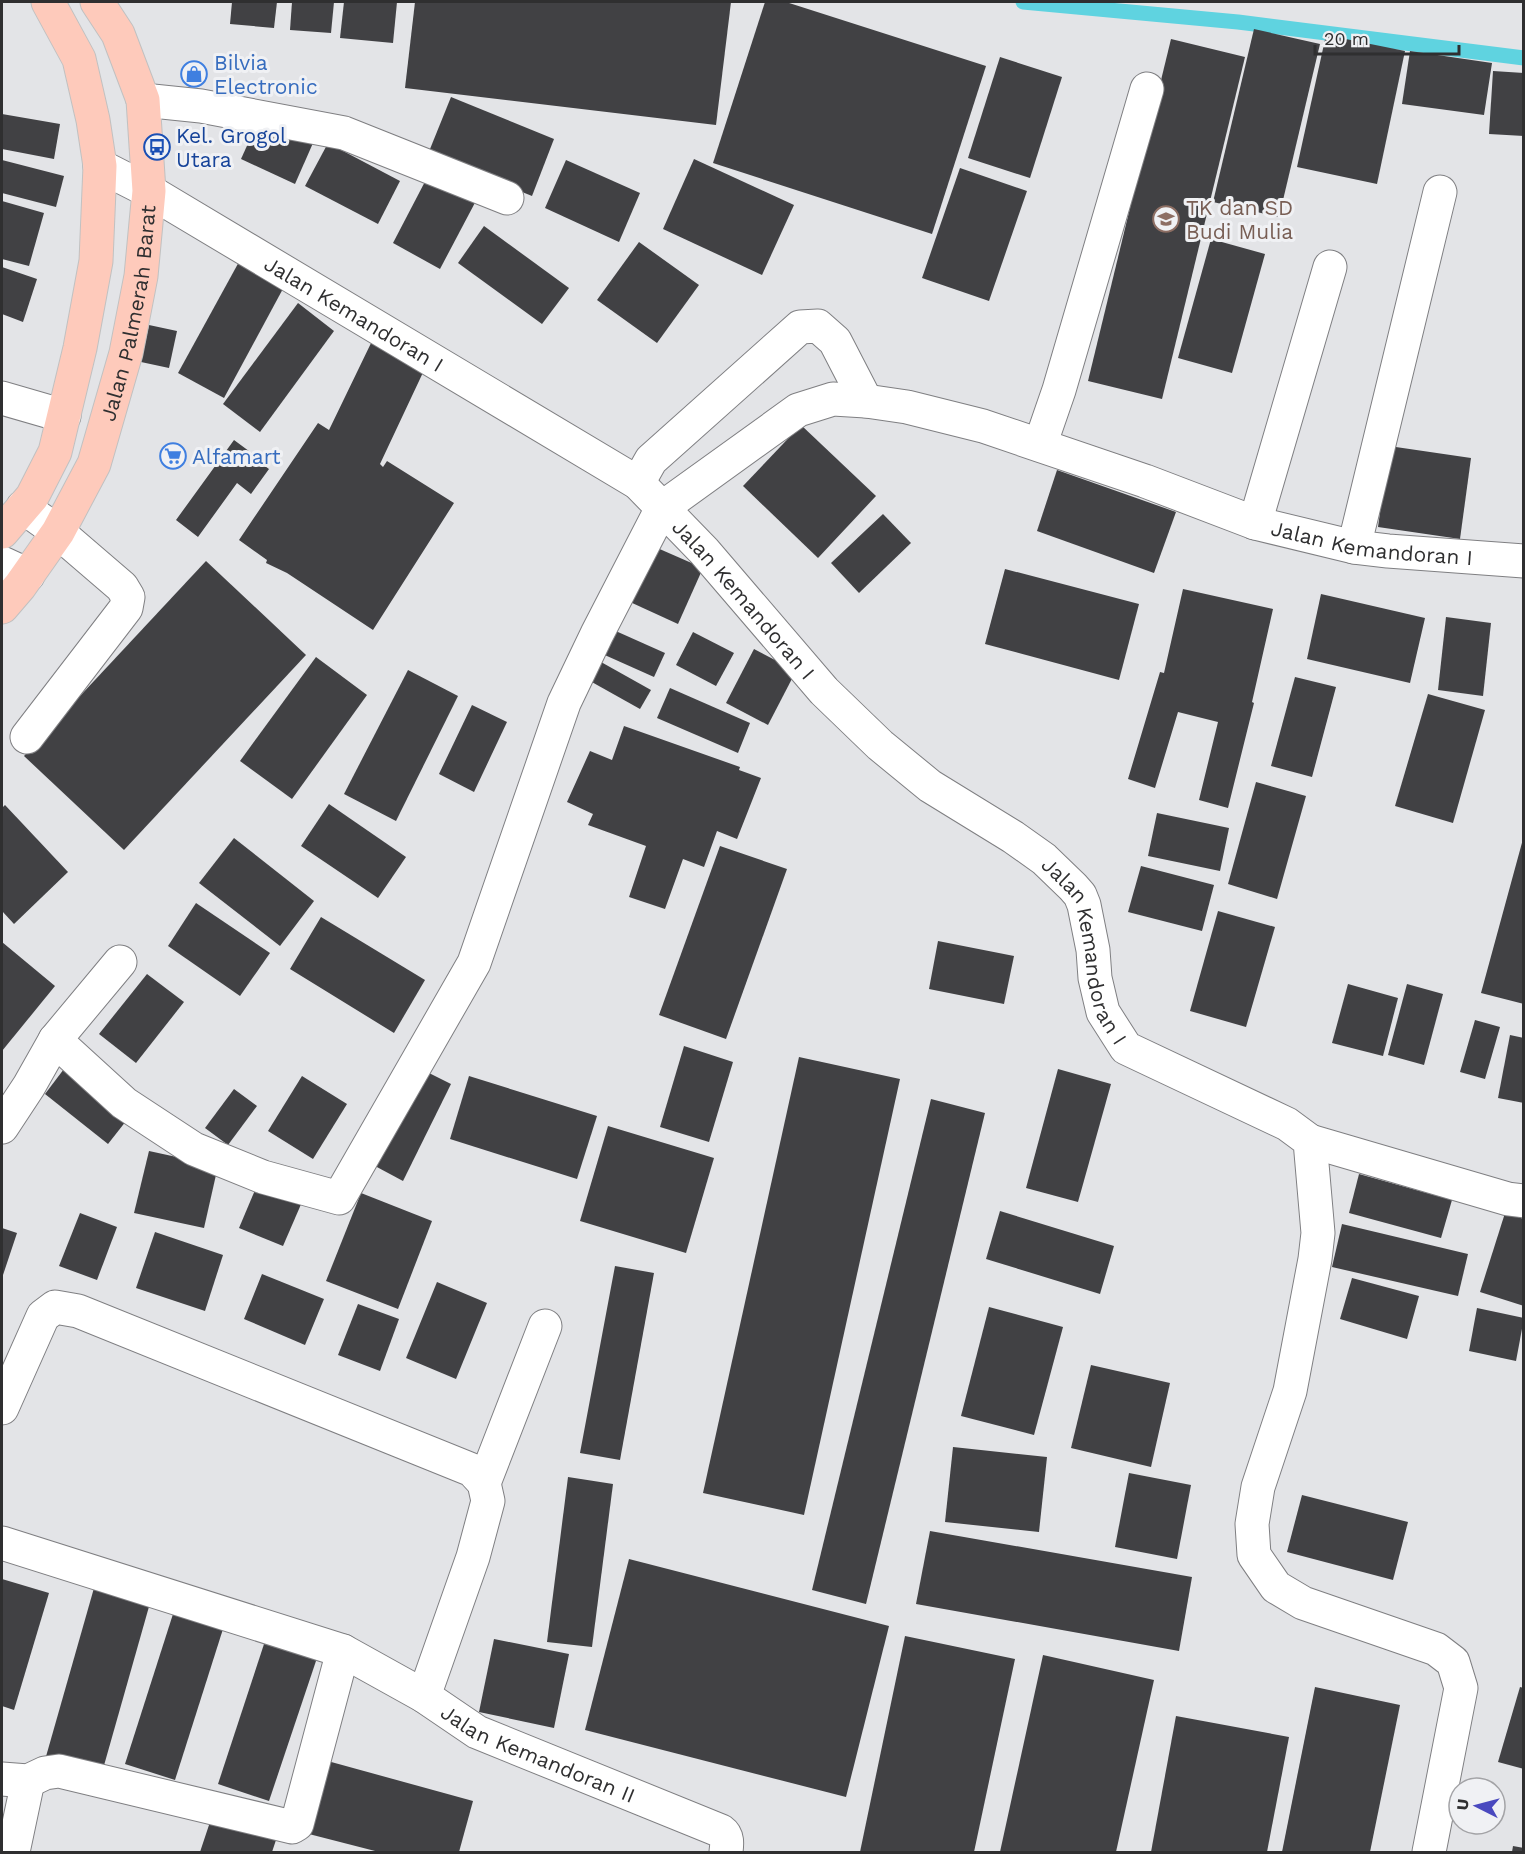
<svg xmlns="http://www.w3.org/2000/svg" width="1525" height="1854" font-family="'Work Sans',sans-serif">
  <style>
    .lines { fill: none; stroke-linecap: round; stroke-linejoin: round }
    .stream { stroke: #5fd3e0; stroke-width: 15 }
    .building { fill: #414144 }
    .minor-casing { stroke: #7f7f82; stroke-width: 35 }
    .major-casing { stroke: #c1c1c1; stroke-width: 35 }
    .minor { stroke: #fff; stroke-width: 33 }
    .major { stroke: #fecabb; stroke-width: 33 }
    .labels { text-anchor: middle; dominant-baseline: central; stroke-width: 6; stroke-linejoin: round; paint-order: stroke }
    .shop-label { font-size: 21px; fill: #366cbe; stroke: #f0f1f4; text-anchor: start }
    .transit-label { font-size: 21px; fill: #164399; stroke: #f0f1f4; text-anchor: start }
    .education-label { font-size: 21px; fill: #785e54; stroke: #f0f1f4; text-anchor: start }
    .street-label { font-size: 21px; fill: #2f2f30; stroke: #f0f1f4 }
  </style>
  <rect width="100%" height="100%" fill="#e3e4e7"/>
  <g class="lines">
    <path class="stream" d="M1023,2l215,20 286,36"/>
  </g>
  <g class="building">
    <path d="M232,2h45l-3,26 -44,-4z"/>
    <path d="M292,2h42l-3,31 -41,-3z"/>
    <path d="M344,2h53l-4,41 -53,-5z"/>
    <path d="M415,2h316l-15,123 -311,-37z"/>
    <path d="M765,2h21l200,64 -54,168 -219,-71z"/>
    <path d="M1254,29l66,15 -41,173 -66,-15z"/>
    <path d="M1326,35l79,16 -28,133 -80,-17z"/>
    <path d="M1171,39l74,18 -83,342 -74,-18z"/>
    <path d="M1410,51l82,12 -8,52 -82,-11z"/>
    <path d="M1000,57l62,20 -32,101 -62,-20z"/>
    <path d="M1493,71l31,2v63l-35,-2z"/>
    <path d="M451,97l103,42 -22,57 -104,-42z"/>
    <path d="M2,114l58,10 -6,35 -52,-10z"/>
    <path d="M259,119l54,24 -18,41 -54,-25z"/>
    <path d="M328,143l72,38 -22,43 -73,-38z"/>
    <path d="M694,159l100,46 -32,70 -99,-46z"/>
    <path d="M2,160l62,16 -8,31 -54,-14z"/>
    <path d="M566,160l74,33 -21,49 -74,-34z"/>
    <path d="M960,168l67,23 -38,110 -67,-23z"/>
    <path d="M430,172l48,25 -38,72 -47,-26z"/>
    <path d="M2,201l42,12 -15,53 -27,-7z"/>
    <path d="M484,226l85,62 -27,36 -84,-61z"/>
    <path d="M1211,239l54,15 -33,119 -54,-15z"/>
    <path d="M639,242l60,43 -42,58 -60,-43z"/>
    <path d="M240,260l45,25 -61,113 -46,-25z"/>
    <path d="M2,267l35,12 -14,43 -21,-8z"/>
    <path d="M298,303l36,28 -74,101 -37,-28z"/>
    <path d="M149,325l28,6 -8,37 -28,-6z"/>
    <path d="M373,339l54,25 -47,100 3,3 4,-6 67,42 -81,127 -86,-57 -21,-10 1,-3 -28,-20 79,-117 11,7z"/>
    <path d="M801,425l75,71 -58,62 -75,-72z"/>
    <path d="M234,440l23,17 -2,2 14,10 -18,25 -14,-11 -39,54 -22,-17z"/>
    <path d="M1389,446l82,12 -11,81 -82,-12z"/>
    <path d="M1057,470l119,42 -22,61 -117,-42z"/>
    <path d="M883,514l28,29 -52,50 -28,-30z"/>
    <path d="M655,547l48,21 -25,56 -48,-22z"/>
    <path d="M206,561l100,94 -182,195 -100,-94z"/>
    <path d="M1005,569l134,35 -20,76 -134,-36z"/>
    <path d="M1183,589l90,20 -21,93 2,1 -26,105 -29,-8 19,-78 -40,-10 -23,76 -27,-9 32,-107 4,1z"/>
    <path d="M1321,594l104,24 -15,65 -103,-24z"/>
    <path d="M1446,617l45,6 -8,73 -45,-6z"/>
    <path d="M609,628l56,25 -11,24 -56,-25z"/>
    <path d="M693,632l41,21 -18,33 -40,-21z"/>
    <path d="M754,649l42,22 -28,54 -42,-22z"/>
    <path d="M316,657l51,38 -75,104 -52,-38z"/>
    <path d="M601,662l50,28 -11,19 -50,-28z"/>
    <path d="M408,670l50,26 -62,125 -52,-27z"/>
    <path d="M1295,677l41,10 -24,90 -41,-11z"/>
    <path d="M670,688l80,35 -12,30 -81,-35z"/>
    <path d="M1428,694l57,16 -32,113 -58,-17z"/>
    <path d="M472,705l35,17 -33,70 -35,-18z"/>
    <path d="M624,726l116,41 -1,3 22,8 -24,61 -20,-8 -13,36 -21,-8 -18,50 -36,-12 17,-51 -58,-21 5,-11 -26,-12 23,-51 22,9z"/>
    <path d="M1256,782l50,14 -29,103 -49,-15z"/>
    <path d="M329,804l77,53 -28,41 -77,-52z"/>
    <path d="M5,805l63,67 -54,52 -12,-13v-103z"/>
    <path d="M1157,813l72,15 -9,43 -72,-15z"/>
    <path d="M234,838l80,63 -34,45 -81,-63z"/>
    <path d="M1523,839h1v165l-43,-11z"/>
    <path d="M720,846l67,23 -61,170 -67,-24z"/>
    <path d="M1141,866l73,19 -12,46 -74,-19z"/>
    <path d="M196,903l74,50 -30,43 -72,-50z"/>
    <path d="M1218,911l57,16 -29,100 -56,-16z"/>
    <path d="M321,917l104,63 -31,53 -104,-64z"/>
    <path d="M938,941l76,15 -10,48 -75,-15z"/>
    <path d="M2,942l53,44 -53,65z"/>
    <path d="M147,974l37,28 -48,61 -37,-29z"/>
    <path d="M1348,984l50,14 -15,58 -51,-13z"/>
    <path d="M1407,984l36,10 -19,71 -36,-10z"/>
    <path d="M1475,1020l25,7 -15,52 -25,-7z"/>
    <path d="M1510,1035l14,3v65l-26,-5z"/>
    <path d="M684,1046l49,16 -24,80 -49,-15z"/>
    <path d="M799,1057l101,22 -96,436 -101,-22z"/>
    <path d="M67,1065l63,51 -22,28 -63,-50z"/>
    <path d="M1058,1069l53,15 -33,118 -52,-14z"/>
    <path d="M423,1070l28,14 -48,97 -28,-15z"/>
    <path d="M302,1076l45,28 -34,55 -45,-28z"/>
    <path d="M469,1076l128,40 -20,63 -127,-40z"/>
    <path d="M234,1089l23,17 -29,39 -23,-17z"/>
    <path d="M931,1099l54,14 -119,491 -54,-14z"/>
    <path d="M608,1126l106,32 -28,95 -106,-32z"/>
    <path d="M149,1151l69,15 -14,62 -70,-15z"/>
    <path d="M1359,1174l93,26 -11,38 -92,-25z"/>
    <path d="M258,1183l44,19 -19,44 -44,-18z"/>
    <path d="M361,1193l71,28 -34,88 -72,-28z"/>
    <path d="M1000,1211l114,35 -14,48 -114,-35z"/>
    <path d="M80,1213l37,14 -20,53 -38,-14z"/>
    <path d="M1505,1213l19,6v87l-44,-14z"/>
    <path d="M1342,1224l126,30 -10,42 -126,-29z"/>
    <path d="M2,1228l15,5 -15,45z"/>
    <path d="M155,1232l68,23 -18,56 -69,-23z"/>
    <path d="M615,1266l39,7 -34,187 -40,-7z"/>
    <path d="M262,1274l62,25 -19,46 -61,-26z"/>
    <path d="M1352,1278l67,18 -12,43 -67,-20z"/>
    <path d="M437,1282l50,21 -31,76 -50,-21z"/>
    <path d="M358,1304l41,15 -19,52 -42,-16z"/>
    <path d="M989,1307l74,20 -29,108 -73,-19z"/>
    <path d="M1477,1308l47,10 -8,43 -47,-10z"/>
    <path d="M1091,1365l79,18 -19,84 -80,-19z"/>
    <path d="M953,1447l94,10 -8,75 -94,-10z"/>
    <path d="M1129,1473l62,12 -14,74 -62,-12z"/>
    <path d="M568,1477l45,7 -21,163 -45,-5z"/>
    <path d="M1302,1495l106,27 -15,58 -106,-28z"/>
    <path d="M930,1531l262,46 -13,74 -263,-47z"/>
    <path d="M629,1559l260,67 -43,171 -261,-67z"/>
    <path d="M2,1579l47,14 -35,117 -12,-4z"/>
    <path d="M96,1581l56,15 -51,180 -56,-16z"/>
    <path d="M173,1614l50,15 -48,151 -50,-16z"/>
    <path d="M905,1636l110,23 -41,193h-114z"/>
    <path d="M266,1638l52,17 -49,146 -51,-17z"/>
    <path d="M494,1639l75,15 -15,74 -75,-16z"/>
    <path d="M1043,1655l111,25 -38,172h-116z"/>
    <path d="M1315,1687l85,18 -30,147h-88z"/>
    <path d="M1520,1687l4,1v81l-26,-7z"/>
    <path d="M1176,1716l113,21 -22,115h-116z"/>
    <path d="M324,1760l149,41 -14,51h-80l-74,-19z"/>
    <path d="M212,1816l65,21 -5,15h-72z"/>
    <path d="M1513,1846l11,2v4h-12z"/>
  </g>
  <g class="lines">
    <g class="minor-casing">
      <g id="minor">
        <path d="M143,100l58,6 143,27 163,65"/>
        <path id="s1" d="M100,166l49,25 489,292 66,68 120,140 56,54 50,41 83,51 31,22 29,28 7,8 4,10 9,45 2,28 8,34 23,36 161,76 23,17 8,92 -3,26 -25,132 -32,96 -6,37 2,31 22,32 27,16 133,46 17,13 8,26 -32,164"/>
        <path d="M2,398l62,18"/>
        <path d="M1040,445l19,-55 88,-301"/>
        <path d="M638,483l13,-23 149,-133 18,-1 17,15 31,60"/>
        <path d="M23,507l35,25 64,55 6,10 -2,11 -99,129"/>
        <path d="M1255,523l75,-256"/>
        <path d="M1354,547l86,-355"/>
        <path d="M2,563l26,12"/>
        <path id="s2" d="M55,1040l69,63 70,46 69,28 76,21 135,-235 90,-260 33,-69 65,-126 136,-98 35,-11 33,2 41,6 76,19 162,55 110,42 99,24 34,4 136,10"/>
        <path d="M2,1127l27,-41 26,-46 65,-78"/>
        <path d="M1310,1141l198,58 16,2"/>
        <path d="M2,1408l41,-92 12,-9 23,4 394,159 12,13 4,18 -15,56 -49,139"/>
        <path d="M484,1483l61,-157"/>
        <path id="s3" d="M2,1543l341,108 81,45 53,36 244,99c7,5 6,13 5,21"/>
        <path d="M2,1779l26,2 17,-8 14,-2 233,56 5,-3 46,-173"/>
        <path d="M13,1852l15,-71"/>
      </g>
    </g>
    <g class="major-casing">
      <g id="major">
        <path d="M2,532l30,-35 23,-45 25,-104 16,-87 4,-95 -7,-46 -14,-61 -31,-57"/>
        <path id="s4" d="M2,607l18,-21 38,-54 36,-68 32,-111 15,-77 8,-85 -6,-91 -25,-66 -21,-32"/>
      </g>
    </g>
    <use href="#minor" class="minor"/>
    <use href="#major" class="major"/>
  </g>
  <defs>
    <g id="shop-ring" transform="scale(1.35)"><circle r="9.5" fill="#f0f1f4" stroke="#3f7fe0" stroke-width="1.5"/><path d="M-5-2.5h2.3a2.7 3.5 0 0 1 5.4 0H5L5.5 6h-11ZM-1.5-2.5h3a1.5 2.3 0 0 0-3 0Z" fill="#3f7fe0"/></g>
    <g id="bus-ring" transform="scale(1.35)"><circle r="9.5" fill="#f0f1f4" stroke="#1a4fb4" stroke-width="1.5"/><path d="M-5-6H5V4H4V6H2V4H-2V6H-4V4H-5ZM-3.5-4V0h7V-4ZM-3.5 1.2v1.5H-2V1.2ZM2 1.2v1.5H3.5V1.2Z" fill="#1a4fb4"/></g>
    <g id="school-ring" transform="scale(1.35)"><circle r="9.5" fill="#f0f1f4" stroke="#8d6e63" stroke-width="1.5"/><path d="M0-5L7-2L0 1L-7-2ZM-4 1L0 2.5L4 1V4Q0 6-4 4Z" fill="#8d6e63"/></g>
    <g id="supermarket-ring" transform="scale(1.35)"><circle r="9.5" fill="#f0f1f4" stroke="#3f7fe0" stroke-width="1.5"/><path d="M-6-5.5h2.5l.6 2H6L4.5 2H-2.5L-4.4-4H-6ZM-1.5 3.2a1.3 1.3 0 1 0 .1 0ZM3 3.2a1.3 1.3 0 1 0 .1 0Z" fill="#3f7fe0"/></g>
  </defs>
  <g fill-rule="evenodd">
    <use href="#shop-ring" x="194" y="74"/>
    <use href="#bus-ring" x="157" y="147"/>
    <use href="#school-ring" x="1166" y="219"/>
    <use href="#supermarket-ring" x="173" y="456"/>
  </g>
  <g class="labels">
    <g class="shop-label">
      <text x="214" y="62">Bilvia<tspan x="214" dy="24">Electronic</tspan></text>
      <text x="192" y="456">Alfamart</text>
    </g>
    <g class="transit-label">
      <text x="176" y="135">Kel. Grogol<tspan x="176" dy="24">Utara</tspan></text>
    </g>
    <g class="education-label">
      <text x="1186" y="207">TK dan SD<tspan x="1186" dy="24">Budi Mulia</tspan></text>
    </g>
    <g class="street-label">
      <text stroke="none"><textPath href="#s4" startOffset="326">Jalan Palmerah Barat</textPath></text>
      <text stroke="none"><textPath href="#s1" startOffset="294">Jalan Kemandoran I</textPath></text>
      <text stroke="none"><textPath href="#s2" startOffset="1860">Jalan Kemandoran I</textPath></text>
      <text stroke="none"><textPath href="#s1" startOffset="782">Jalan Kemandoran I</textPath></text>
      <text stroke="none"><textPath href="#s1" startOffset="1286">Jalan Kemandoran I</textPath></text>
      <text stroke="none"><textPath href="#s3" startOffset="579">Jalan Kemandoran II</textPath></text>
    </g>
  </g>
  <rect width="1525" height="1854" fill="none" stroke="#2f2f30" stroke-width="6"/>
  <g transform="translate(1477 1806) rotate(276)"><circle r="28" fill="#f0f1f4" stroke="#a3a3a6" stroke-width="1.5"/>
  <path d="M0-4.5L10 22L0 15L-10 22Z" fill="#4a49bf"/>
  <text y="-9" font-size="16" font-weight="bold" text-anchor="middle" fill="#2f2f30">U</text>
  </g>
  <path d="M1315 45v9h144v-9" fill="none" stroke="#2f2f30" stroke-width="3"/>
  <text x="1324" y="45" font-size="18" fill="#2f2f30" stroke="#f0f1f4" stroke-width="4.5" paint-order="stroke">20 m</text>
</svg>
